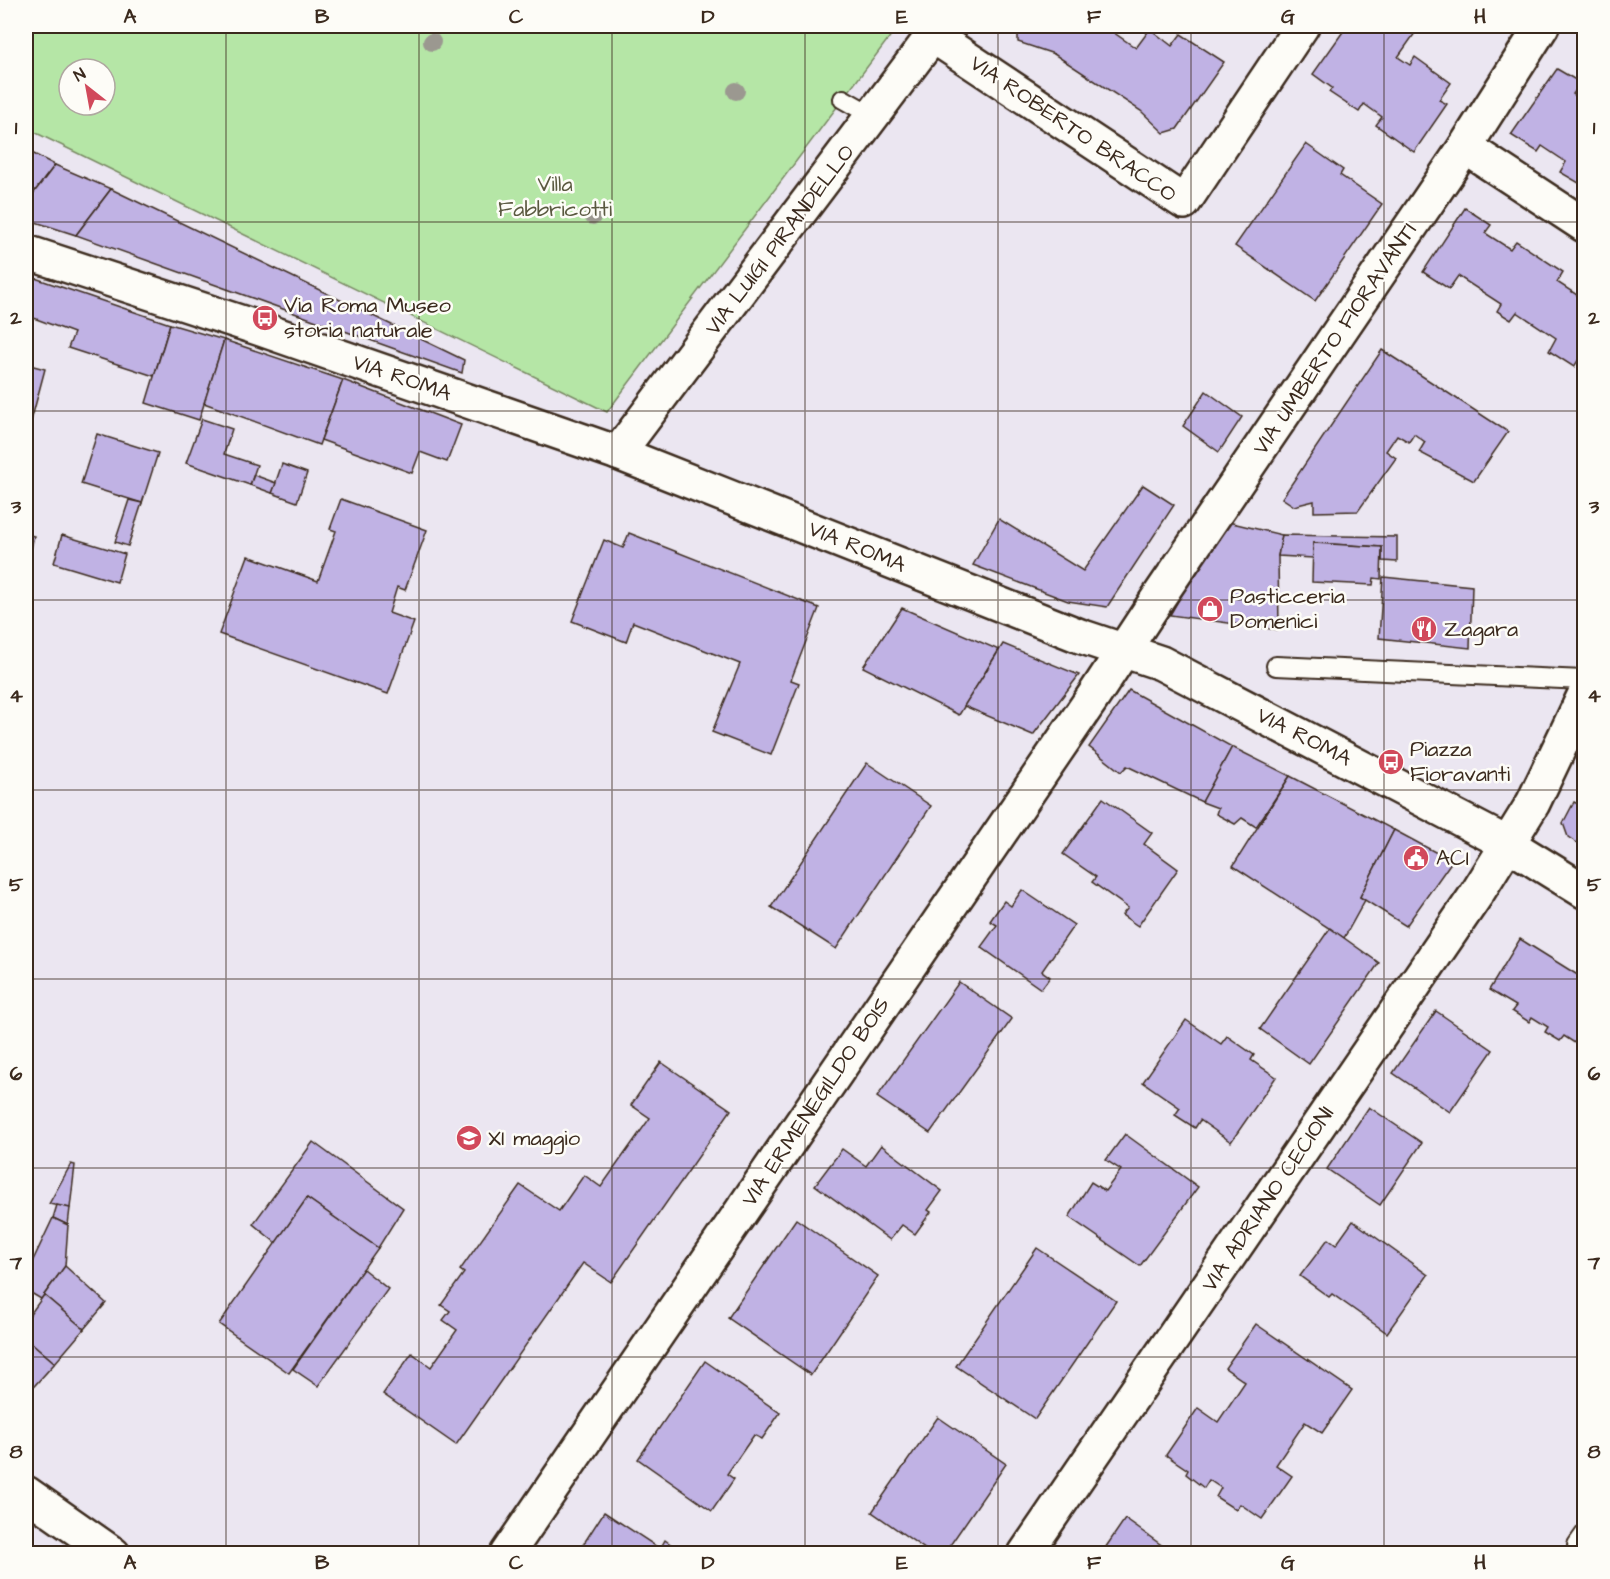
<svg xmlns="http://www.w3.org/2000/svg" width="1610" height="1579" font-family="'Architects Daughter',sans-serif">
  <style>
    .green { fill: #b5e6a6; stroke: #788862; stroke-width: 1.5; fill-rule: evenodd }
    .building { fill: #c0b2e4; stroke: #3b2a1e; stroke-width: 1.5 }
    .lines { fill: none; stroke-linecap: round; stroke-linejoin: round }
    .service-casing { stroke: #3b2a1e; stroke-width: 22 }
    .minor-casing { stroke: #3b2a1e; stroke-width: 38 }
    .service { stroke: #fdfcf7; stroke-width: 18 }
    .minor { stroke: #fdfcf7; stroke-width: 33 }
    .tree { fill: #9b9890 }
    .grid { fill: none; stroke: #3b2a1e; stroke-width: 1.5; stroke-opacity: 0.55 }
    .labels { text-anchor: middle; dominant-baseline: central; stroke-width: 5; stroke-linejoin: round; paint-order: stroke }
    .street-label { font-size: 22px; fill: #3b2a1e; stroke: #fdfcf7 }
    .park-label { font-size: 22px; fill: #5a5940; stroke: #fdfcf7 }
    .poi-label { font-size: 22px; fill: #3b2a1e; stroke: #fdfcf7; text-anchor: start }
    .neatline { fill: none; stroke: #3b2a1e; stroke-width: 2 }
    .grid-label { font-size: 20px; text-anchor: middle; font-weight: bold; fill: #3b2a1e }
  </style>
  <rect width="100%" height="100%" fill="#ebe6f1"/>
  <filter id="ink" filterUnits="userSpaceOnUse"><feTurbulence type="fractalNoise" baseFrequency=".0167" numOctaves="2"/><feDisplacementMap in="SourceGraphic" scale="12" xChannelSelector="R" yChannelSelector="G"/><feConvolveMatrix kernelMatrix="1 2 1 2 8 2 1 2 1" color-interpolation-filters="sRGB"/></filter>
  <g filter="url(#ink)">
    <path class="green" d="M26,26h872l-291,386 -581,-284zM69,69h36v36h-36z"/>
    <g class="building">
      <path d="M1022,26h82l32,22 14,-19 22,17 9,-12 43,28 -47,67 -13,4 -23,-22 -87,-57 -36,-12v-10z"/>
      <path d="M1347,26h73l-22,31 12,8 5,-8 36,26 -12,17 8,4 -33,48 -38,-27 6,-8 -18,-13 -5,8 -30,-20 3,-4 -19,-14z"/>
      <path d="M1557,69l24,14 -8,11 11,7v85l-24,-14 6,-10 -24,-16 -4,6 -27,-17z"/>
      <path d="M1306,144l37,26 -3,5 42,29 -67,97 -80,-55z"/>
      <path d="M26,150l29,15 -29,38z"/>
      <path d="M55,165l56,24 -35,46 -50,-16v-16z"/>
      <path d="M111,189l353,171 -2,13 -386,-138z"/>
      <path d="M1465,208l26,17 -6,8 25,16 6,-8 47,31 -6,10 26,17 1,-2v54l-10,16 -25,-16 7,-13 -39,-26 -6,8 -14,-9 4,-7 -43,-28 -9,13 -26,-17z"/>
      <path d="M26,275l144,49 -16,52 -86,-28 6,-15 -43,-16 -5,17z"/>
      <path d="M170,324l54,16 -25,80 -53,-17z"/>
      <path d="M224,340l119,40 -24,65 -115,-42z"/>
      <path d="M1382,350l126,82 -34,49 -55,-29 6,-10 -11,-8 -5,8 -12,-7 -11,16 10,7 -38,53 -44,1v-11l-20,5 -12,-8z"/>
      <path d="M26,364l19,5 -19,71z"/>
      <path d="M343,380l118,45 -14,37 -27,-10 -8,21 -91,-33z"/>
      <path d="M1206,391l36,26 -23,35 -36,-26z"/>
      <path d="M202,419l30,10 -8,25 33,11 -7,20 -64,-22z"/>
      <path d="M97,434l61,19 -16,50 -61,-19z"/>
      <path d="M282,464l25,9 -10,29 -25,-9z"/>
      <path d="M254,475l22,8 -4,10 -22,-8z"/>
      <path d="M1143,485l31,20 -67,102 -39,-6 -95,-36 26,-46 84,52z"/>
      <path d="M341,499l86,31 -22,60 -8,-3 -8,26 25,9 -26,72 -169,-60 29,-78 70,25 18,-50 -6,-2z"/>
      <path d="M129,500l13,3 -14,43 -13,-4z"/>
      <path d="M1224,521l58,14 -4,21 1,74 -109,-15z"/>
      <path d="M629,533l190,75 -28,72 8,3 -28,72 -59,-23 28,-68 -107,-42 -7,20 -54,-21 32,-81 19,8z"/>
      <path d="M26,534l8,2 -8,35z"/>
      <path d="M62,535l63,19 -8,28 -63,-19z"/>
      <path d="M1282,535l115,2v25l-15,-1v-14l-69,-4v15l-35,-2z"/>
      <path d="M1313,543l69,4 -1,32 -7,-1 -1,7 -61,-3z"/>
      <path d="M1383,577l89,9 -2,62 -91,-10z"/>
      <path d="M902,608l97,42 -40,65 -96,-48z"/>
      <path d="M1003,644l76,31 -46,60 -69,-29z"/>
      <path d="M1129,690l103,57 -30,55 -75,-36 -6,6 -32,-25z"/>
      <path d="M1232,747l58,29 -34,51 -14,-9 -7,6 -19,-10 2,-6 -16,-6z"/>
      <path d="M867,763l64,43 -95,143 -65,-42z"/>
      <path d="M1290,776l104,54 -34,67 5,3 -21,38 -111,-72z"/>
      <path d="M1103,798l49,35 -8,11 34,25 -40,57 -16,-11 6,-7 -36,-26 4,-5 -33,-23z"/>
      <path d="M1574,802l10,5v22l-7,14 -9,-6 -5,-14z"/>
      <path d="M1394,830l58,31 -46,65 -46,-29z"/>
      <path d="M1022,890l52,35 -32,46 8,6 -9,12 -60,-42 16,-22 -7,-4 14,-20 7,5z"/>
      <path d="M1330,928l49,35 -70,101 -49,-35z"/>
      <path d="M1520,939l64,40v70l-20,-13 -4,5 -15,-9 3,-5 -16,-10 -3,5 -17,-11 4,-5 -27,-16z"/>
      <path d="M959,982l53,37 -82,114 -53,-36z"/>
      <path d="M1436,1011l57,39 -43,62 -57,-39z"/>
      <path d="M1186,1020l35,24 6,-8 27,19 -3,5 25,17 -45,65 -31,-22 -5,8 -20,-13 5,-7 -37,-26z"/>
      <path d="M661,1062l70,48 -120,172 -28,-19 -127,182 -73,-51 29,-41 19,14 26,-37 -14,-10 7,-9 -9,-6 23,-32 -4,-3 60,-85 39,26 25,-36 17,12 49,-69 -19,-13z"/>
      <path d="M1369,1107l53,36 -42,62 -53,-36z"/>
      <path d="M1125,1134l73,53 -58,79 -71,-49 22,-35 14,9 16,-21 -15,-10z"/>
      <path d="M313,1142l90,66 -25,40 -71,-50 -31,45 -23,-19z"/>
      <path d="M881,1145l61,46 -14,19 3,2 -16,22 -13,-9 -12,15 -75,-55 27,-36 24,17z"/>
      <path d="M71,1164l4,1 -5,43 -21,-4z"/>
      <path d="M307,1198l71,50 -89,125 -70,-49z"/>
      <path d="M57,1205l13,3 -2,17 -15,-7z"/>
      <path d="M53,1218l15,7 -3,41 -24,33 -15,-9v-15z"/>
      <path d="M796,1219l82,57 -67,99 -83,-57z"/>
      <path d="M1353,1221l75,54 -41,58 -55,-39 -3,3 -29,-21 28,-37 8,6z"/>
      <path d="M1037,1248l79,53 -81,118 -79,-53z"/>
      <path d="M65,1266l41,37 -22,26 -40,-34z"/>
      <path d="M363,1269l25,20 -70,97 -25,-17z"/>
      <path d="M44,1295l40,34 -29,34 -29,-25v-18z"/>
      <path d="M1256,1324l96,66 -30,43 -17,-11 -29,43 16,11 -30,43 -22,-15 -4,6 -20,-13 5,-9 -12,-8 -5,8 -18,-14 2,-4 -22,-15 32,-47 20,14 27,-40 -20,-14z"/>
      <path d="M26,1338l29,25 -29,32z"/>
      <path d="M705,1361l75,52 -18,26 -8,-4 -27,39 7,5 -22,32 -74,-52z"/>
      <path d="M938,1417l68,47 -62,90h-12l-60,-42z"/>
      <path d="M604,1512l56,37 5,-9 19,14h-107z"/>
      <path d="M1125,1519l49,35h-73z"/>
    </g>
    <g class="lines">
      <g class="service-casing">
        <g id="service">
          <path d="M843,99l30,17"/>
          <path d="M1276,666l308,14"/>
          <path d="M1579,1554l-2,-9 7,-10"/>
        </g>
      </g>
      <g class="minor-casing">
        <g id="minor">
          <path d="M933,36l251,166 118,-176"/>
          <path d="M1465,147l119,78"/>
          <path d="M26,252l232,76 360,125 462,183 81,27 347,181 76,47"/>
          <path d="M618,453l322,-427"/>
          <path d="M26,1493l87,61"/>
          <path d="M507,1554l588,-860 63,-96 307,-451 77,-121"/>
          <path d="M1025,1554l451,-659 57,-92 51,-107"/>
        </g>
      </g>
      <use href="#service" class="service"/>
      <use href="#minor" class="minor"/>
    </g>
    <g class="tree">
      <circle cx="432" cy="42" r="9"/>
      <circle cx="736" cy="91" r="9"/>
      <circle cx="593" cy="216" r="9"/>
    </g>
  </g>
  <path class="grid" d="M226,26v1528M419,26v1528M612,26v1528M805,26v1528M998,26v1528M1191,26v1528M1384,26v1528M26,222h1558M26,411h1558M26,600h1558M26,790h1558M26,979h1558M26,1168h1558M26,1357h1558"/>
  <defs>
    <g id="bus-disc" transform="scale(1.35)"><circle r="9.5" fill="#d1495b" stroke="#fdfcf7"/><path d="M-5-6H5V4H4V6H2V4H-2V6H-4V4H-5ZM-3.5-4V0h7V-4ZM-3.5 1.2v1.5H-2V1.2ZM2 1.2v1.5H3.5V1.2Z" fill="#fff"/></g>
    <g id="shop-disc" transform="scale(1.35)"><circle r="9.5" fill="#d1495b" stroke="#fdfcf7"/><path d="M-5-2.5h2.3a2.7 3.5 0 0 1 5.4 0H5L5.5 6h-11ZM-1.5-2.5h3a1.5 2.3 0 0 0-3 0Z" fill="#fff"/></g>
    <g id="restaurant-disc" transform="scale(1.35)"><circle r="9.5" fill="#d1495b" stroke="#fdfcf7"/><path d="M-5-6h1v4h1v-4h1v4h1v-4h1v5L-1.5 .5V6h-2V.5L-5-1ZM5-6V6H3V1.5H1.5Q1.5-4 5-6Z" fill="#fff"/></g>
    <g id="civic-disc" transform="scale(1.35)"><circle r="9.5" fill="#d1495b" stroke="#fdfcf7"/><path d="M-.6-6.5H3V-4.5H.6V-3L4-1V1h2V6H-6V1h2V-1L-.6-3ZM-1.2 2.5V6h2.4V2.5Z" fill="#fff"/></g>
    <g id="school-disc" transform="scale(1.35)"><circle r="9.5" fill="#d1495b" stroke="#fdfcf7"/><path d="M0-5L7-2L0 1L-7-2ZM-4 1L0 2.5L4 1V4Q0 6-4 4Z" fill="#fff"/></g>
  </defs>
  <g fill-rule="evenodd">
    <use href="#bus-disc" x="265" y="318"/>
    <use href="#shop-disc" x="1210" y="609"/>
    <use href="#restaurant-disc" x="1424" y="629"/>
    <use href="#bus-disc" x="1391" y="762"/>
    <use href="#civic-disc" x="1416" y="858"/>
    <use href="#school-disc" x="469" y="1138"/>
  </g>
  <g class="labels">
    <g class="street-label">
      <text transform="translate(1073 129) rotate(34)">VIA ROBERTO BRACCO</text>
      <text transform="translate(780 240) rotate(-53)">VIA LUIGI PIRANDELLO</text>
      <text transform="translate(1335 339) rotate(-56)">VIA UMBERTO FIORAVANTI</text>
      <text transform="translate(402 378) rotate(19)">VIA ROMA</text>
      <text transform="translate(857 547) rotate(22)">VIA ROMA</text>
      <text transform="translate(1304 737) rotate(27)">VIA ROMA</text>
      <text transform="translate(816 1102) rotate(-56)">VIA ERMENEGILDO BOIS</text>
      <text transform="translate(1268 1199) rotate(-56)">VIA ADRIANO CECIONI</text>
    </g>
    <g class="park-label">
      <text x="555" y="184">Villa<tspan x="555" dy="25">Fabbricotti</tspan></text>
    </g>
    <g class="poi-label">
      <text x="284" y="305">Via Roma Museo<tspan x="284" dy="25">storia naturale</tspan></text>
      <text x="1230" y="596">Pasticceria<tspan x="1230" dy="25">Domenici</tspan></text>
      <text x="1444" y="629">Zagara</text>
      <text x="1410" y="749">Piazza<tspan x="1410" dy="25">Fioravanti</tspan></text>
      <text x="1436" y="858">ACI</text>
      <text x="488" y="1138">XI maggio</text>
    </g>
  </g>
  <rect width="1610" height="1579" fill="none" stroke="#fdfcf7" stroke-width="66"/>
  <g transform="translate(87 87) rotate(329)"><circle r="28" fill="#fdfcf7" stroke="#afa8a0" stroke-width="1.5"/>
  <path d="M0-4.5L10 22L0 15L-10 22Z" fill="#d1495b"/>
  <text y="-9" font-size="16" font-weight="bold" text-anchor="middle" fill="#3b2a1e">N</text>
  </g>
  <rect x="33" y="33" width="1544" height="1513" class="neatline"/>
  <g class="grid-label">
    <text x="130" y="23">A</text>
    <text x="322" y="23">B</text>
    <text x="516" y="23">C</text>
    <text x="708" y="23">D</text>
    <text x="902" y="23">E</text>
    <text x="1094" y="23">F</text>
    <text x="1288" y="23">G</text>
    <text x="1480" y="23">H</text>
    <text x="16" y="134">1</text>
    <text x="1594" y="134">1</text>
    <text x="16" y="324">2</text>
    <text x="1594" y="324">2</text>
    <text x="16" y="513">3</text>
    <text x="1594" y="513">3</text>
    <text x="16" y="702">4</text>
    <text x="1594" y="702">4</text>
    <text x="16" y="891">5</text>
    <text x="1594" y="891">5</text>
    <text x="16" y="1080">6</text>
    <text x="1594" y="1080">6</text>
    <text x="16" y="1269">7</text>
    <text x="1594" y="1269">7</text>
    <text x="16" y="1458">8</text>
    <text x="1594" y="1458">8</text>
    <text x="130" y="1569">A</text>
    <text x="322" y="1569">B</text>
    <text x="516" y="1569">C</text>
    <text x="708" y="1569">D</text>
    <text x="902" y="1569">E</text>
    <text x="1094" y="1569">F</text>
    <text x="1288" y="1569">G</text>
    <text x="1480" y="1569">H</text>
  </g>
</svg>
